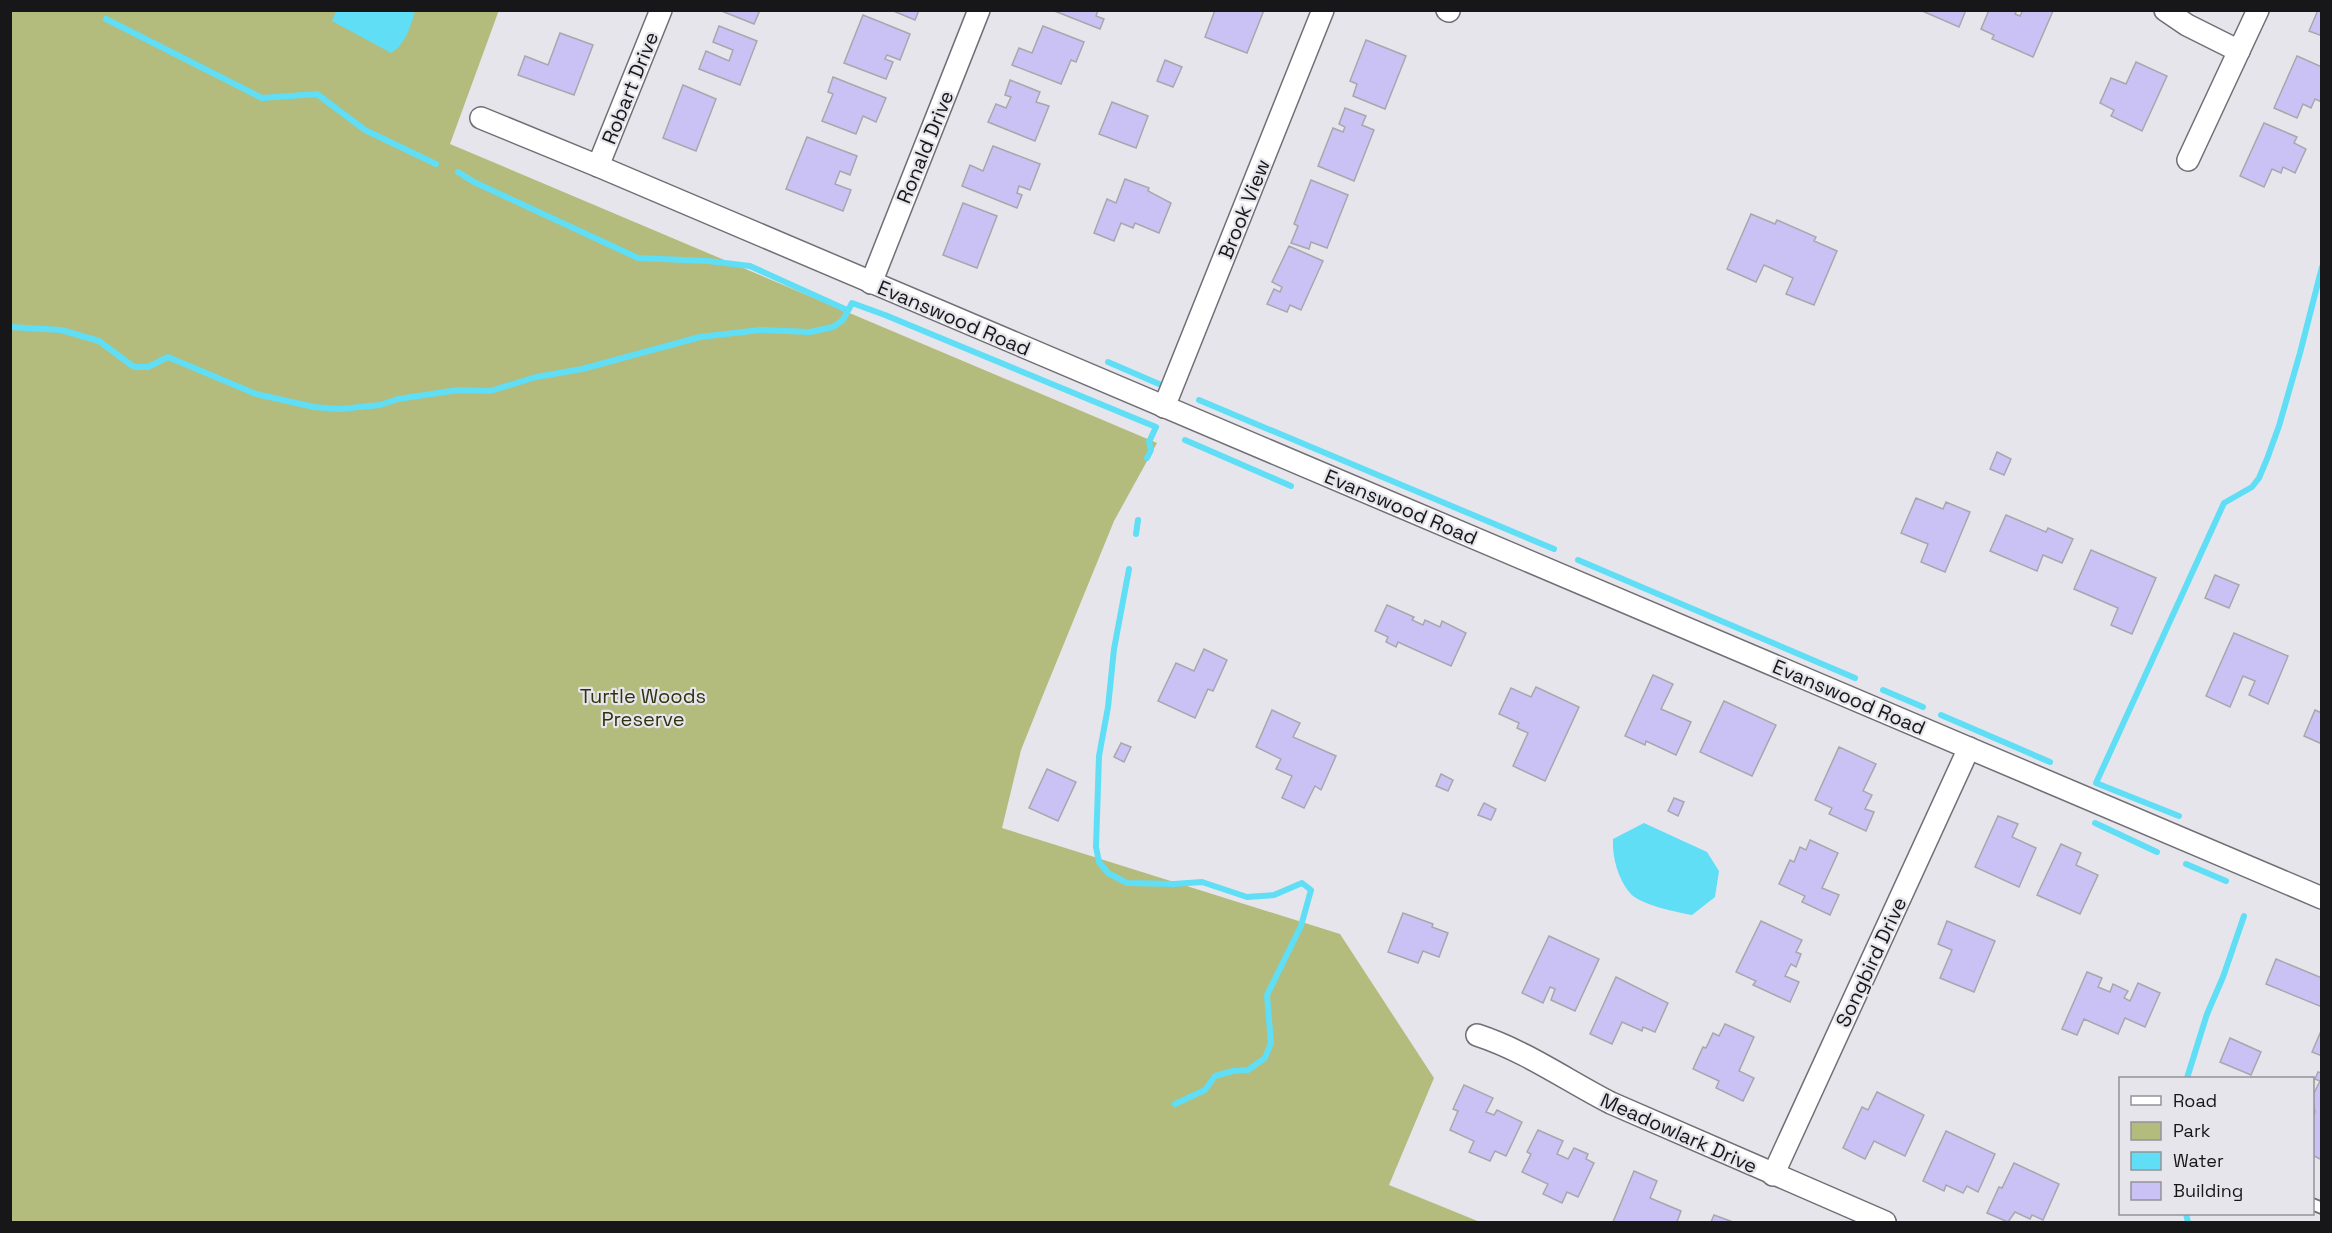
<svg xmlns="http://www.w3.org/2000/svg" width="2332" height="1233" font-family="'Space Grotesk',sans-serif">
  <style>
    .green { fill: #b3bb7d }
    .water { fill: #5fdef6 }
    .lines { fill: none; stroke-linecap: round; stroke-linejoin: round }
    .stream { stroke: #5fdef6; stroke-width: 6 }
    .building { fill: #cac2f4; stroke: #a8a7ae; stroke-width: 1.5 }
    .lane-casing { stroke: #706f75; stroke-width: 14 }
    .street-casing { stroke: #706f75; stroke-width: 24 }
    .lane { stroke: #fff; stroke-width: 10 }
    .street { stroke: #fff; stroke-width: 21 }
    .labels { text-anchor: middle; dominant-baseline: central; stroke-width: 4.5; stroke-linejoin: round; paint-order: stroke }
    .street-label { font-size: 20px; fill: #171719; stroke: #e6e5ec }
    .park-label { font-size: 20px; fill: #30330c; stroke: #e6e5ec }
  </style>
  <rect width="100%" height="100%" fill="#e6e5ec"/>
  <path class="green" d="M499,10l-49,134 707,299 -43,78 -71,174 -22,55 -19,78 338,106 94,144 -45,107 91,37h-1469v-1211z"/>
  <g class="water">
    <path d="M336,11v-1l79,1c-4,15 -10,34 -24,42l-59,-32z"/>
    <path d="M1644,823l63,29 12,19 -4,26 -23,18c-15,-3 -52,-10 -62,-22 -12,-14 -18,-36 -17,-54z"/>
  </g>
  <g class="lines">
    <g class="stream">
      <path d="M106,19l156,79 55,-4 48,36 71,34"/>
      <path d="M458,172l16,10 164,76 70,3 42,5 97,44"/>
      <path d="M10,327l51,3 38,11 35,26h14l20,-10 88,37 58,13 25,2 41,-4 18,-6 60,-9 32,1 46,-14 46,-8 118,-32 60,-7 50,2 23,-5 10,-7 9,-17 33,12 271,112 -7,15 2,8 -4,8"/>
      <path d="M1108,362l51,22"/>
      <path d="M1199,400l355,149"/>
      <path d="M1185,440l106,46"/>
      <path d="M1136,534l2,-14"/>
      <path d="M1578,560l277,118"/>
      <path d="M1129,569l-15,80 -6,58 -9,49 -3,91 3,15 9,11 19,10 47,1 28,-2 45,15 27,-2 28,-12 9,7 -10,36 -34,69 4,48 -6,15 -17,12 -15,1 -18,5 -10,14 -30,14"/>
      <path d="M1883,690l40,17"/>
      <path d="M1941,715l109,47"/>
      <path d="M2179,816l-83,-33 128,-280 28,-16 7,-9 8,-19 12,-33 21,-73 22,-86"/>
      <path d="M2095,823l62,29"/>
      <path d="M2186,864l40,17"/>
      <path d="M2187,1078l20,-64 16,-37 21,-61"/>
      <path d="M2186,1214l2,8"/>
    </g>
  </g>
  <g class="building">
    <path d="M719,10h41l-6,14z"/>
    <path d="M891,10h28l-4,10z"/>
    <path d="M1052,10h46l-2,6 8,3 -4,10z"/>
    <path d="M1215,10h49l-17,43 -42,-16z"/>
    <path d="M1920,10h46l-7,17z"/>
    <path d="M1989,10h28l-2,4 5,2 3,-6 30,1 -20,46 -41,-18 2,-4 -13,-6z"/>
    <path d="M2318,10h4v26l-13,-5z"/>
    <path d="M863,15l47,19 -10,26 -13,-5 -2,4 8,3 -7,17 -42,-16z"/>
    <path d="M719,26l38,15 -17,44 -41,-16 7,-18 23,10 4,-11 -20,-8z"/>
    <path d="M1043,26l41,16 -8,20 -5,-2 -10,24 -49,-19 7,-17 13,5z"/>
    <path d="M560,33l33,12 -19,50 -56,-20 7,-19 23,9z"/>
    <path d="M1366,40l40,16 -21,53 -32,-13 4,-12 -7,-3z"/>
    <path d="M2297,56l25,11v35l-7,-3 -4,9 -8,-4 -6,14 -23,-10z"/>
    <path d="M1165,60l17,7 -9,20 -16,-6z"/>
    <path d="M2136,62l31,14 -25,55 -31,-15 3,-6 -14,-7 11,-25 15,6z"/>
    <path d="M833,77l53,21 -10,24 -13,-6 -7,18 -34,-13 11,-27 -5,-2z"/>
    <path d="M1010,80l30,12 -4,10 13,4 -14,35 -47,-19 8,-18 10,4 5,-11 -6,-2z"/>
    <path d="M683,85l33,14 -20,52 -33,-13z"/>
    <path d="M1112,102l36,14 -12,32 -37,-14z"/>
    <path d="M1345,108l21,8 -4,9 12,5 -20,51 -36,-15 15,-38 10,4 2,-5 -6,-3z"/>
    <path d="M2264,123l33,14 -3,6 12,6 -11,24 -12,-6 -2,6 -9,-4 -8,18 -24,-11z"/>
    <path d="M807,137l50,19 -7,19 -10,-4 -5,13 16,6 -8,21 -57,-22z"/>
    <path d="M993,146l47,18 -10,26 -11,-4 -2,7 5,2 -5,13 -55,-22 8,-21 13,6z"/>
    <path d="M1125,179l24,9 -1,3 23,12 -12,30 -24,-10 -2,5 -12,-5 -7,18 -20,-8 13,-34 9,4z"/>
    <path d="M1311,180l37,15 -21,53 -16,-6 -2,7 -18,-6 7,-17 -4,-2z"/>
    <path d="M963,203l34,13 -20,52 -34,-13z"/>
    <path d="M1751,214l24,10 2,-4 39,17 -2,4 23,10 -23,54 -28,-11 7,-16 -29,-13 -8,17 -29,-13z"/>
    <path d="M1289,246l34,15 -22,49 -11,-5 -3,7 -20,-8 7,-15 6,3 2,-5 -10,-5z"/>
    <path d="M1997,452l14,7 -7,16 -14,-6z"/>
    <path d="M1916,498l27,11 3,-7 24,10 -25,60 -24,-10 7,-18 -27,-11z"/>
    <path d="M2006,515l40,17 2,-4 25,11 -11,24 -19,-8 -6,16 -47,-20z"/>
    <path d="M2091,550l65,28 -24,56 -21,-9 7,-17 -44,-19z"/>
    <path d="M2215,575l24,10 -10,23 -24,-10z"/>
    <path d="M1387,605l27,12 -2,3 11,5 2,-5 15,7 2,-6 24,12 -15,33 -53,-24 -2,5 -10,-5 2,-5 -13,-6z"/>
    <path d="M2234,633l54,23 -20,48 -19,-9 6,-14 -12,-5 -13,31 -24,-11z"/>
    <path d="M1204,649l23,11 -14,31 -5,-2 -13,29 -37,-17 18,-38 18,8z"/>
    <path d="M1653,675l20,9 -12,25 30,13 -15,33 -30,-14 -1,4 -20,-9z"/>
    <path d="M1536,687l43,20 -34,74 -32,-15 15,-33 -11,-5 2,-5 -20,-9 12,-26 20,9z"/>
    <path d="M1724,701l52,24 -24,51 -52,-24z"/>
    <path d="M1272,710l28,13 -7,14 43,19 -15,34 -6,-4 -11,22 -22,-10 10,-22 -16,-7 5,-10 -25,-12z"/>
    <path d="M2315,710l7,3v31l-18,-8z"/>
    <path d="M1121,743l10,4 -7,15 -10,-5z"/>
    <path d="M1839,747l37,17 -13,27 9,4 -7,14 9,3 -8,19 -37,-17 3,-6 -17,-8z"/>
    <path d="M1047,769l29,13 -18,39 -29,-13z"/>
    <path d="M1441,774l12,6 -5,11 -12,-5z"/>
    <path d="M1674,798l10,4 -6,14 -10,-5z"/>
    <path d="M1484,803l12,6 -5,11 -13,-5z"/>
    <path d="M1998,816l20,8 -6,13 24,11 -17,39 -44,-20z"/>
    <path d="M1810,840l28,13 -16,35 17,7 -9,20 -28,-13 3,-6 -26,-12 11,-24 4,2 6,-15 6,3z"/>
    <path d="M2061,844l20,9 -5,12 22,10 -18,39 -43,-19z"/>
    <path d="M1403,913l30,11 -1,3 16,6 -9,24 -16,-6 -5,12 -30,-11z"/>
    <path d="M1761,921l41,19 -6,12 5,2 -5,13 -5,-3 -6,12 14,6 -9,20 -37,-17 3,-4 -20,-9z"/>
    <path d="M1947,921l48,20 -21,51 -34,-14 12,-28 -14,-6z"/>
    <path d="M1549,936l50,23 -24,52 -24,-11 4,-11 -5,-2 -7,16 -21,-10z"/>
    <path d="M2276,959l46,19v29l-56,-23z"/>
    <path d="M2087,972l15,6 -4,9 12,5 3,-8 15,7 -4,7 6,3 8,-18 22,10 -15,34 -20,-9 -7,16 -34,-15 -7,16 -15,-6z"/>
    <path d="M1616,977l52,26 -13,29 -12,-5 -1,4 -20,-9 -10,22 -22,-10z"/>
    <path d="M1725,1024l29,13 -15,34 15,7 -11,23 -27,-13 3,-7 -26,-12 10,-22 3,1 7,-15 6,3z"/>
    <path d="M2321,1031h1v25l-10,-4z"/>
    <path d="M2230,1038l31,14 -10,23 -31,-13z"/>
    <path d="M2318,1072l4,1v87l-10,-5v-36l3,-7 -3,-15 8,-16 -5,-2z"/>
    <path d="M1464,1085l29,13 -7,14 8,3 3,-5 25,12 -16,34 -11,-5 -5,10 -21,-9 5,-11 -24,-11 8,-19 -5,-2z"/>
    <path d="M1877,1092l47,23 -19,41 -31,-15 -9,18 -22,-11 19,-41 6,3z"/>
    <path d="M1538,1130l25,11 -6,13 11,5 6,-11 14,6 -2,5 8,4 -16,34 -11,-5 -5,11 -19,-9 5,-10 -26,-12 9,-18 -4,-2z"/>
    <path d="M1946,1131l49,23 -17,38 -11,-6 -4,7 -17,-8 -2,6 -21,-10z"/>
    <path d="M2014,1163l45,21 -16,36 -11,-5 -2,4 -15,-7 -7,10 -21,-9 12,-26 3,1z"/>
    <path d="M1634,1171l23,10 -7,17 31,13 -4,11h-64z"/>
    <path d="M1714,1215l19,7h-22z"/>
  </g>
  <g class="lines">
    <g class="lane-casing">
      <path id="lane" d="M2312,1204l10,4"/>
    </g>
    <g class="street-casing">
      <g id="street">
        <path d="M1447,10l2,1"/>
        <path d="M2165,10l22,15 52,26"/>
        <path d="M481,118l117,48 1724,732"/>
        <path d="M2188,160l70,-150"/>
        <path d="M598,166l63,-156"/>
        <path d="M871,283l108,-273"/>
        <path d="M1164,407l159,-397"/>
        <path d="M1477,1035c49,16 89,45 134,68l274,119"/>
        <path d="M1773,1175l196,-427"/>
      </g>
    </g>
    <use href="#lane" class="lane"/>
    <use href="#street" class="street"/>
  </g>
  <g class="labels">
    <g class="street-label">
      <text transform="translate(630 88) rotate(-68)">Robart Drive</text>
      <text transform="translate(925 147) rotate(-68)">Ronald Drive</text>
      <text transform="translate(1244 209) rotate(-68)">Brook View</text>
      <text transform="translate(954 318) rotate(23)">Evanswood Road</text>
      <text transform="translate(1401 507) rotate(23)">Evanswood Road</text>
      <text transform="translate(1849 697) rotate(23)">Evanswood Road</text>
      <text transform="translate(1871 962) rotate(-65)">Songbird Drive</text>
      <text transform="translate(1679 1133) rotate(24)">Meadowlark Drive</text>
    </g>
    <g class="park-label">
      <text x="643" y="696">Turtle Woods<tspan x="643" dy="23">Preserve</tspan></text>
    </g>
  </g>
  <rect width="2332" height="1233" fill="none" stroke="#171719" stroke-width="24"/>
  <rect x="2119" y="1077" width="195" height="138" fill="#e6e5ec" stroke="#939398" stroke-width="1.5"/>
  <rect x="2131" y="1096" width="30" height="9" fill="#ffffff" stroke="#939398" stroke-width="1.5"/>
  <text x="2173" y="1107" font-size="18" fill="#171719">Road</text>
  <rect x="2131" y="1122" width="30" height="18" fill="#b3bb7d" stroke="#939398" stroke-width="1.5"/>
  <text x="2173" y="1137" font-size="18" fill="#171719">Park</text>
  <rect x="2131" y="1152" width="30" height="18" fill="#5fdef6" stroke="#939398" stroke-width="1.5"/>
  <text x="2173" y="1167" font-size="18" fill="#171719">Water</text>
  <rect x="2131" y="1182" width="30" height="18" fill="#cac2f4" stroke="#939398" stroke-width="1.5"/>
  <text x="2173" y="1197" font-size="18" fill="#171719">Building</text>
</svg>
